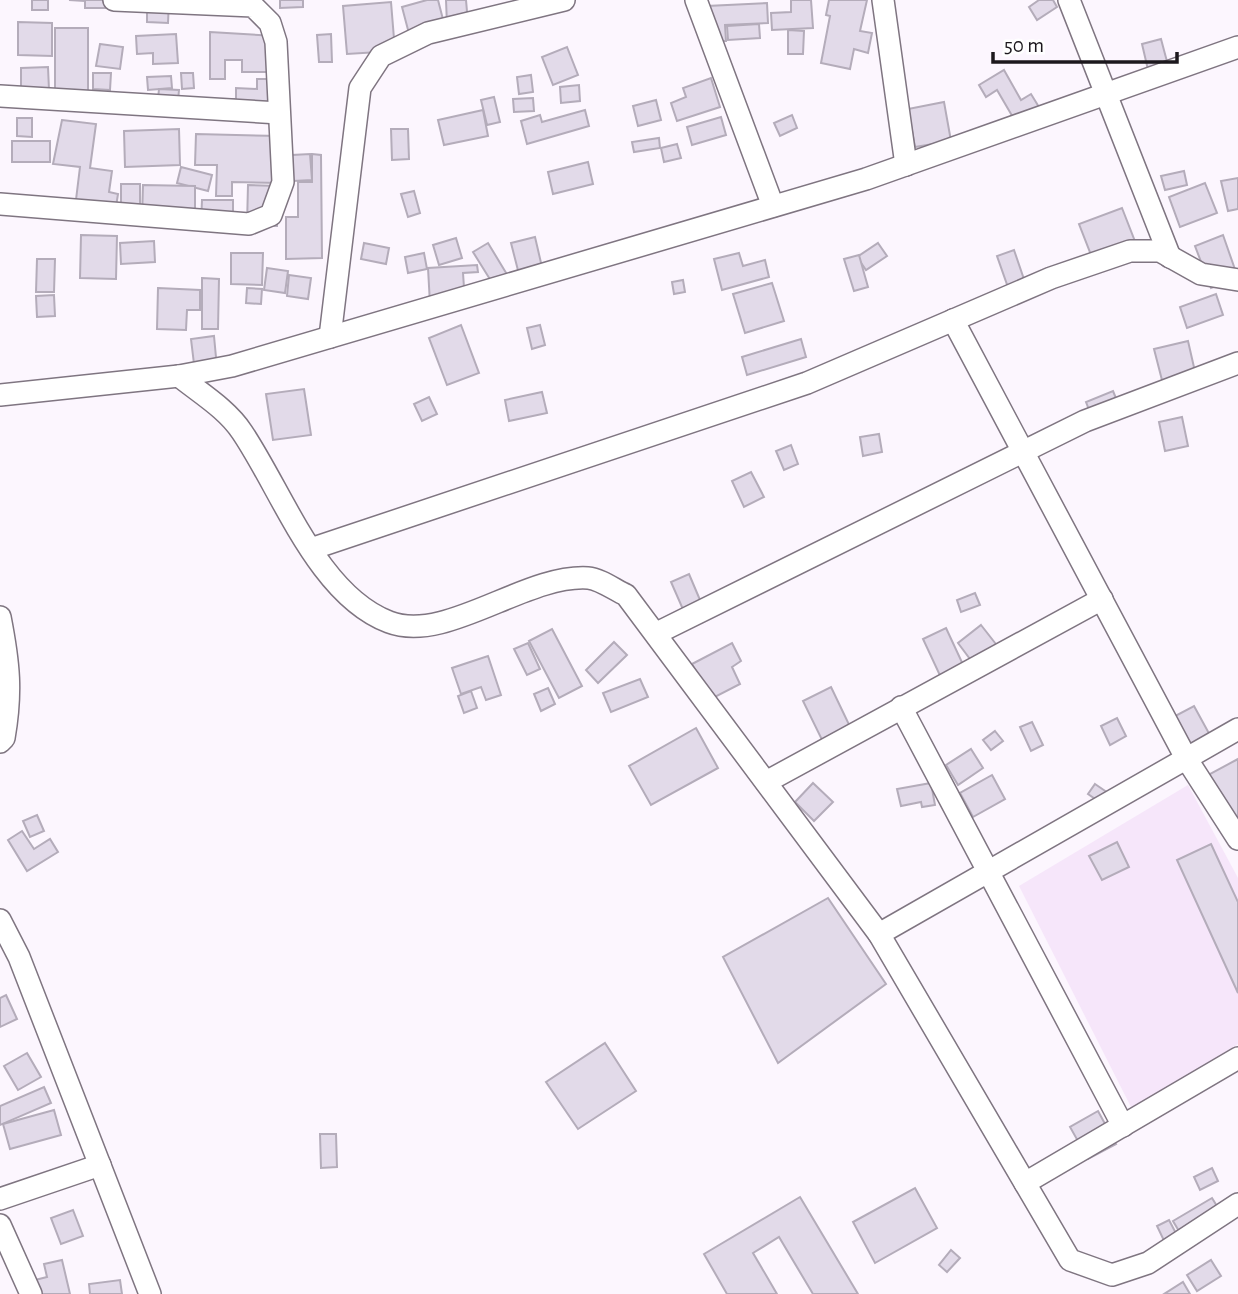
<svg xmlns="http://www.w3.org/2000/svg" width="1238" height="1294" font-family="'Alegreya Sans',sans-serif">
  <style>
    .built { fill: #f6e6fa }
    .building { fill: #e2dae9; stroke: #b4acba; stroke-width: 2 }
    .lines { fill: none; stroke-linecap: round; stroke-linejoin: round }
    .street-casing { stroke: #7f7581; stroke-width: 24 }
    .street { stroke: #fff; stroke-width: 21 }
  </style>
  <rect width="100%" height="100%" fill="#fcf6fe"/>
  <path class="built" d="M1188,785l50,93v166l-106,65 -113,-223z"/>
  <g class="building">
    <rect x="32" y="0" width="16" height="10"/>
    <path d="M69,0h50v8h-34v-7z"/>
    <path d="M147,0h22l-1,23 -21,-1z"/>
    <path d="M280,0h23v7l-23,1z"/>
    <path d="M427,0h11l9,35 -35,10 -10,-38z"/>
    <path d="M446,0h20l2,23 -21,2z"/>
    <path d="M791,0h20l2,28 -41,2 -1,-17 20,-1z"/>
    <path d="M829,0h38l-7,31 12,2 -4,20 -14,-4 -4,20 -29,-6 9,-47 -4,-1z"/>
    <path d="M1039,0h14l4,7 -20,13 -8,-13z"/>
    <path d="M391,2l4,49 -48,3 -4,-48z"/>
    <path d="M767,3l1,20 -43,2 1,16h-18l-1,-35z"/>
    <path d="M18,22l34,1v33l-34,-1z"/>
    <path d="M759,24l1,14 -32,2 -1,-14z"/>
    <rect x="55" y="28" width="33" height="66"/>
    <path d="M788,30l16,1 -1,23h-15z"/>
    <path d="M210,32l66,4 -1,36h-33v-12h-17v19h-15z"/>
    <path d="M176,34l2,29 -25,1v-11l-16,1 -1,-18z"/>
    <path d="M331,34l1,28h-13l-2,-27z"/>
    <path d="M1161,39l8,30 -20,5 -7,-30z"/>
    <path d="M100,44l23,3 -3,22 -24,-3z"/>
    <path d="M567,47l11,28 -25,10 -11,-28z"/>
    <path d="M48,67l1,23h-28v-22z"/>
    <path d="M1004,70l17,30 10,-6 11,18 -24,14 -21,-36 -11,7 -7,-12z"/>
    <path d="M93,73h18l-1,17 -17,-1z"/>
    <path d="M181,73h12l1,15 -12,1z"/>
    <path d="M531,75l2,17 -14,2 -2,-17z"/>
    <path d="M171,76l1,12 -24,2 -1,-13z"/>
    <path d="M711,78l9,29 -43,14 -6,-18 15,-6 -3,-9z"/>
    <path d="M257,79h18l-1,40 -53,-1v-19h15v-11l21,1z"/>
    <path d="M579,85l1,16 -19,2 -1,-16z"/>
    <path d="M159,89l20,1 -2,21 -20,-2z"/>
    <path d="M494,97l6,25 -13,3 -6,-25z"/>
    <path d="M533,98l1,13 -20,1 -1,-13z"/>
    <path d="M656,100l5,20 -23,6 -5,-20z"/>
    <path d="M944,102l7,39 -36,6 -7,-38z"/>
    <path d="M483,110l5,26 -44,9 -6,-25z"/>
    <path d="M585,110l4,16 -62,18 -6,-23 19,-6 2,7z"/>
    <path d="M792,115l5,13 -17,8 -6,-13z"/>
    <path d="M721,117l5,18 -34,10 -5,-18z"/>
    <path d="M17,118h15v19l-15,-1z"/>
    <path d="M62,120l34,4 -6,44 22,3 -3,21 9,2 -3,19 -40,-5 5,-41 -27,-3z"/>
    <path d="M179,129l1,36 -55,2 -1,-36z"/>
    <path d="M391,129h17l1,30 -17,1z"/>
    <path d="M196,134l84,2 -1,47 -47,-1v14h-16l1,-31h-22z"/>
    <path d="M659,138l1,10 -26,4 -2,-10z"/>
    <rect x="12" y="141" width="38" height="21"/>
    <path d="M677,144l4,14 -17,4 -3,-14z"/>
    <path d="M310,154l2,26 -19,1 -1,-26z"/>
    <path d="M312,154l9,1 1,103 -36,1v-42h12v-35h14z"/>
    <path d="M588,162l5,22 -40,10 -5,-22z"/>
    <path d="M181,167l31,8 -4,16 -31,-8z"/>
    <path d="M1184,171l3,14 -22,5 -4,-14z"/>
    <path d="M1238,178v31l-10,2 -7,-30z"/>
    <path d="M1205,183l12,30 -37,14 -11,-30z"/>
    <rect x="121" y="184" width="19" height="40"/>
    <path d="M143,185l52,1v34l-53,-1z"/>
    <path d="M248,185l30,1 -1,40 -30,-1z"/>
    <path d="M414,191l6,22 -12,4 -7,-23z"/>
    <path d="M202,200h31v25l-32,-1z"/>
    <path d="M1122,208l14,36 -43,16 -14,-36z"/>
    <path d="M81,235l36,1 -1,43 -36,-1z"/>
    <path d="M1223,235l15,43 -27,10 -16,-42z"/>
    <path d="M535,237l10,43 -23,6 -11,-43z"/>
    <path d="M456,238l6,20 -23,7 -6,-20z"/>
    <path d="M154,241l1,21 -34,2 -1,-21z"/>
    <path d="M364,243l25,5 -3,16 -25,-5z"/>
    <path d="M488,243l23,38 -15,8 -23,-37z"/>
    <path d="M878,243l9,13 -21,14 -9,-13z"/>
    <path d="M1014,250l13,38 -17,5 -13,-37z"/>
    <path d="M231,253h32l-1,32 -31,-1z"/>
    <path d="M424,253l3,16 -19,4 -3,-16z"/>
    <path d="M739,253l4,13 22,-6 4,17 -47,13 -8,-31z"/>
    <path d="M859,255l9,32 -14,4 -10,-32z"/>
    <path d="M37,259h18l-1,33h-18z"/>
    <path d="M477,265l1,7 -15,1 2,29 -35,2 -2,-36z"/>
    <path d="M267,268l21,3 -3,22 -21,-3z"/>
    <path d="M289,275l22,3 -3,21 -21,-3z"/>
    <path d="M202,278l17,1 -1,50h-16z"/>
    <path d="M683,280l2,12 -11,2 -2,-12z"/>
    <path d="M772,283l12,38 -39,12 -12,-39z"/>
    <path d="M158,288l42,2v20h-13l-1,20 -29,-1z"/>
    <path d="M247,288l15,1 -1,15 -15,-1z"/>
    <path d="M1216,294l7,21 -36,13 -7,-21z"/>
    <path d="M54,295l1,21 -18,1 -1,-21z"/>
    <path d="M461,325l18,48 -32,12 -18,-47z"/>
    <path d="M540,325l5,20 -13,4 -5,-21z"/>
    <path d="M214,336l3,32 -23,-4 -3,-25z"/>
    <path d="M801,339l5,18 -59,18 -5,-18z"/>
    <path d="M1188,341l8,35 -33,8 -9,-35z"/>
    <path d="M304,389l7,46 -38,5 -7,-46z"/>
    <path d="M1113,391l7,17 -27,12 -7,-18z"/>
    <path d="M542,392l5,21 -38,8 -4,-21z"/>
    <path d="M429,397l8,17 -15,7 -8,-17z"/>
    <path d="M1182,417l6,29 -23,5 -6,-29z"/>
    <path d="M879,434l3,18 -19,4 -3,-19z"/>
    <path d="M791,445l7,19 -14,6 -8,-19z"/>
    <path d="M751,472l13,25 -20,10 -12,-26z"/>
    <path d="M689,574l14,33 -18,7 -14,-32z"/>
    <path d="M975,593l5,12 -19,7 -4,-12z"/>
    <path d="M981,625l18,23 -23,19 -18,-24z"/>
    <path d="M946,628l20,43 -23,11 -20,-43z"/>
    <path d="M552,629l30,57 -23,12 -30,-57z"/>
    <path d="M614,642l13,13 -29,28 -12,-13z"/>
    <path d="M528,643l12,26 -13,6 -13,-26z"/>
    <path d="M732,643l9,18 -9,6 8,17 -29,15 -19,-35z"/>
    <path d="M488,656l13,39 -15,5 -5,-13 -20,7 -9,-26z"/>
    <path d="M640,679l8,18 -37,15 -8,-19z"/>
    <path d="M831,687l23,48 -28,13 -23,-47z"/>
    <path d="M548,688l7,16 -14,7 -7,-17z"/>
    <path d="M471,691l6,17 -13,5 -6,-17z"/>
    <path d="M1194,706l23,42 -32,17 -23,-42z"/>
    <path d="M1117,718l9,18 -16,9 -9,-19z"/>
    <path d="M1032,722l11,23 -12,6 -11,-24z"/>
    <path d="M696,728l22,40 -67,37 -22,-39z"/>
    <path d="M995,731l8,10 -12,9 -8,-10z"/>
    <path d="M971,749l12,19 -25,17 -12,-20z"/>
    <path d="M1238,759v63l-30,-47z"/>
    <path d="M992,775l13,24 -32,18 -13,-24z"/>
    <path d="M813,783l20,19 -19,19 -19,-19z"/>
    <path d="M931,783l4,22 -13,2 -1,-5 -20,4 -4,-17z"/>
    <path d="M1095,784l16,11 -7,10 -16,-11z"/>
    <path d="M37,815l7,16 -14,6 -7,-16z"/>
    <path d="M22,831l12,18 16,-10 8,13 -31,19 -19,-31z"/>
    <path d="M1117,842l12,25 -27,13 -13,-24z"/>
    <path d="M1211,844l27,58v91l-61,-133z"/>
    <path d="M828,898l58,86 -108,79 -55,-106z"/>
    <path d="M6,995l11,24 -17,8v-29z"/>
    <path d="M605,1043l31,48 -58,38 -32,-47z"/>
    <path d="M27,1053l14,24 -23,13 -14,-24z"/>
    <path d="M44,1087l7,16 -51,22v-19z"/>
    <path d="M54,1110l7,25 -51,14 -7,-25z"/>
    <path d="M1098,1111l18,33 -28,15 -18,-32z"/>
    <path d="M320,1134h16l1,33 -16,1z"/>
    <path d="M1212,1168l6,13 -18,9 -6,-13z"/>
    <path d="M915,1188l22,40 -62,35 -22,-41z"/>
    <path d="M800,1197l58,97h-45l-34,-57 -26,16 24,41h-50l-23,-40z"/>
    <path d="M1212,1198l11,18 -40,22 -10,-17z"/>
    <path d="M73,1210l10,26 -22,8 -10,-26z"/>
    <path d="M1169,1220l11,21 -13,6 -10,-21z"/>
    <path d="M951,1250l9,8 -13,14 -8,-7z"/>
    <path d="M62,1260l8,34h-32l-3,-14 12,-3 -3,-13z"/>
    <path d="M1211,1260l10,16 -24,15 -10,-16z"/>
    <path d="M120,1280l2,14h-32l-1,-10z"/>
    <path d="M1183,1282l7,12h-26z"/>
  </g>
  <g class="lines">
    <g class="street-casing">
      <g id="street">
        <path d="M696,0l77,206"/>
        <path d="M883,0l23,165"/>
        <path d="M1069,0l101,257"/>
        <path d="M0,96l279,17"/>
        <path d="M0,204l249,20 22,-9 12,-33 -7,-140 -6,-19 -17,-17 -139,-6"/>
        <path d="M953,320l233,438 52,81"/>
        <path d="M330,337l30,-249 21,-32 47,-23 136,-33"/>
        <path d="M179,376c21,17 48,33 63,56 40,59 76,163 147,190 57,22 136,-48 199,-44 12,1 27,12 38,17l253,339 191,326 42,15 36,-12 90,-59"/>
        <path d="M0,395l179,-19 53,-10 634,-187 372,-132"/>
        <path d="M311,549l496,-166 244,-105 79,-27h30l41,23 37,6"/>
        <path d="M0,617c9,46 12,75 4,121l-4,4"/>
        <path d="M657,633l428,-212 153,-58"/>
        <path d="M901,707l222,419"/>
        <path d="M766,782l336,-183"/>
        <path d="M0,920l19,37 131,337"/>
        <path d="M879,934l359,-205"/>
        <path d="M1025,1183l213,-125"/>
        <path d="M0,1199l100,-34"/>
        <path d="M0,1225l31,69"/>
      </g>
    </g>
    <use href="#street" class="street"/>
  </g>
  <path d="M993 52v10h184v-10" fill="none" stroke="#1c181d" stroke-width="3.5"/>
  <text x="1004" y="52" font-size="21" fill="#1c181d" stroke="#ffffff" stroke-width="5" paint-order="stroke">50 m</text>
</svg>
